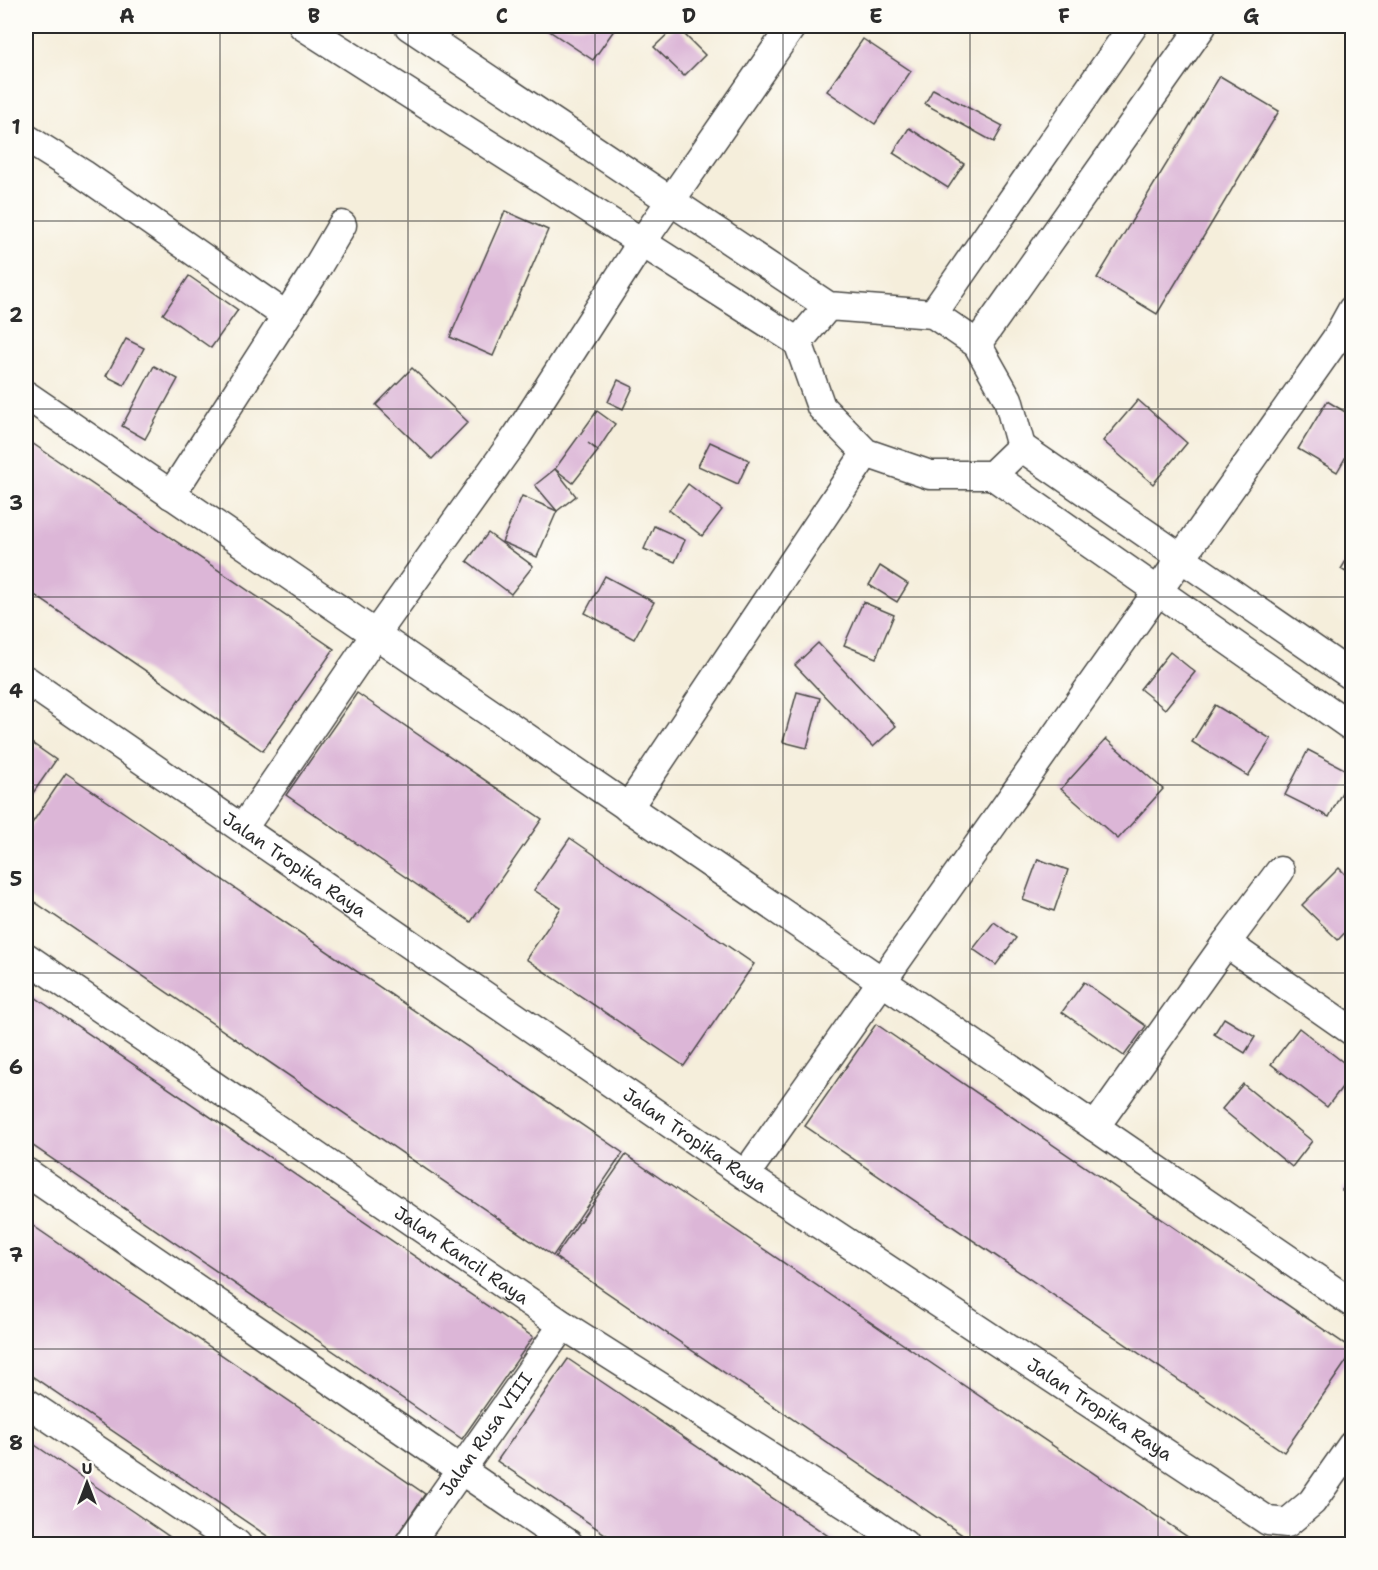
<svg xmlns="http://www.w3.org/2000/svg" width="1378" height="1570" font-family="'Shantell Sans',sans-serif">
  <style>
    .building { fill: #dcb6d7 }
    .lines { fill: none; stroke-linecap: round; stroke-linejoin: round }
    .street-casing { stroke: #494845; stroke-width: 31 }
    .street { stroke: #fff; stroke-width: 28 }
    .grid { fill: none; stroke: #2b2b2b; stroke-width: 1.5; stroke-opacity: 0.55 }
    .labels { text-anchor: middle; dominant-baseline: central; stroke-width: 4.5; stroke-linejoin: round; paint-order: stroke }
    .street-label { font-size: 18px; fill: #2b2b2b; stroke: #fdfcf7 }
    .neatline { fill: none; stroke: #2b2b2b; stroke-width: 2 }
    .grid-label { font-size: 20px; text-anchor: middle; font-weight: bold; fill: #2b2b2b }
  </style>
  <rect width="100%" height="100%" fill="#fdfcf7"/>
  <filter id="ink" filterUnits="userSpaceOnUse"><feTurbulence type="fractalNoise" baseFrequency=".0167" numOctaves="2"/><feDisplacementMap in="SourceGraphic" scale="12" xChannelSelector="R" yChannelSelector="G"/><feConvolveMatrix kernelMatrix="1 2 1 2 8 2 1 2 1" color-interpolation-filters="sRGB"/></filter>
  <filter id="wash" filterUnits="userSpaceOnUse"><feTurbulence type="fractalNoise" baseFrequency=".008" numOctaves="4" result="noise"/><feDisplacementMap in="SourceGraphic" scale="24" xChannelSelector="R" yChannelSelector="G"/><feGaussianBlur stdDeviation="1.35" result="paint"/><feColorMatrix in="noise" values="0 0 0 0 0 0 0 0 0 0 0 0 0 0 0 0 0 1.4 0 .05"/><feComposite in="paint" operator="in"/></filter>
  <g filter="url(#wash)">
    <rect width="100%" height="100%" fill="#f5eedb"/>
    <g id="blocks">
      <g class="building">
        <path d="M542,26h75l-24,34z"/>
        <path d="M676,26l29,29 -21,21 -30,-29z"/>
        <path d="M863,39l48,32 -36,53 -48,-33z"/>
        <path d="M1220,76l59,35 -122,203 -60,-36z"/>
        <path d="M933,89l70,37 -9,16 -69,-38z"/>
        <path d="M909,128l55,36 -16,24 -55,-35z"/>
        <path d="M505,211l43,19 -55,126 -43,-19z"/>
        <path d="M189,276l49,34 -27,38 -48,-34z"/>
        <path d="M126,339l18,9 -20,37 -18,-9z"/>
        <path d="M154,366l24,13 -33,60 -23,-13z"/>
        <path d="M412,368l56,54 -36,37 -56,-54z"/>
        <path d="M618,380l15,7 -10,22 -15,-7z"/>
        <path d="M1138,400l49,43 -34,41 -50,-43z"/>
        <path d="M1327,401l25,15v30l-15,26 -39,-23z"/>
        <path d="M597,411l18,13 -17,26 -10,-7 10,8 -25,32 -18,-14 21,27 -19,15 -22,-26 20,-16z"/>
        <path d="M26,439l308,210 -71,102 -237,-162z"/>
        <path d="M710,442l39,18 -11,24 -40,-18z"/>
        <path d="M688,484l34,26 -20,26 -33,-26z"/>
        <path d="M522,496l35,15 -20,46 -35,-15z"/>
        <path d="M654,526l31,14 -10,22 -31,-13z"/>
        <path d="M488,533l45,33 -22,28 -44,-33z"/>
        <path d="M1352,551v25l-11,-7z"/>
        <path d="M880,566l28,18 -11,18 -28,-17z"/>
        <path d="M605,576l49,26 -20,37 -49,-26z"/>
        <path d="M863,602l31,13 -18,43 -32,-13z"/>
        <path d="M818,643l78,83 -23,21 -78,-82z"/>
        <path d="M1170,652l25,20 -30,37 -25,-20z"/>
        <path d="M797,692l23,6 -13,50 -24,-6z"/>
        <path d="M357,693l185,126 -71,103 -185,-127z"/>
        <path d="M1215,705l56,34 -23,37 -56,-34z"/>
        <path d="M26,739l30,21 -30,43z"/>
        <path d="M1106,739l57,50 -45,50 -57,-50z"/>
        <path d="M1308,750l44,23 -23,44 -44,-22z"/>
        <path d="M66,773l557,380 -70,103 -527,-360v-64z"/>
        <path d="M570,838l184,126 -70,102 -158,-107 35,-51 -27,-18z"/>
        <path d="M1038,859l30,11 -14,41 -31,-11z"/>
        <path d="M1339,868l13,13v44l-14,15 -36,-35z"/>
        <path d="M994,922l22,16 -20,27 -23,-16z"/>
        <path d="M1084,982l62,44 -22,30 -62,-44z"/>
        <path d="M26,991l507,346 -71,102 -436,-298z"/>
        <path d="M1224,1018l31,19 -10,16 -31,-19z"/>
        <path d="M876,1024l476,325v4l-68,99 -479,-326z"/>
        <path d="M1299,1028l53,41v5l-25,33 -56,-43z"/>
        <path d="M1243,1084l69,57 -20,26 -70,-58z"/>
        <path d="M626,1155l234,160 338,229h-221l-13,-8 -409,-279z"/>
        <path d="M1352,1179v22l-10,-11z"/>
        <path d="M26,1221l399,273 -34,50h-112l-253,-172z"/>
        <path d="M568,1359l49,33 223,152h-220l-123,-83z"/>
        <path d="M26,1439l109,74 45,31h-154z"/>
      </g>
    </g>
  </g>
  <g filter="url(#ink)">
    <use href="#blocks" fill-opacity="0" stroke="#494845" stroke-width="1.5"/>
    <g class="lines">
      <g class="street-casing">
        <g id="street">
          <path d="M303,26l495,316"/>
          <path d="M409,26l419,280 105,8 44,30 31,55 13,48 -29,28h-62l-64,-22 -45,-46 -23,-65 30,-36"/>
          <path d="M26,138l57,36 202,141"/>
          <path d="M933,314l200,-288"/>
          <path d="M977,344l225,-318"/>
          <path d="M26,395l1326,908"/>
          <path d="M1021,447l331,229"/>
          <path d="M992,475l360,252"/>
          <path d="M171,495l141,-219 30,-51"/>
          <path id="s1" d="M26,680l719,495 523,346 19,2 25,-21 40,-57"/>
          <path d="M628,808l238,-355"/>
          <path d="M243,828l132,-193 142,-199 125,-194 150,-216"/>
          <path d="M1226,943l126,88"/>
          <path id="s2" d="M26,957l537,368 293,186 48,33"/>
          <path d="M1095,1127l131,-184 54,-72"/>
          <path d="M26,1172l543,372"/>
          <path d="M745,1175l591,-836 16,-29"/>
          <path d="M26,1402l211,142"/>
          <path id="s3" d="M409,1544l154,-219"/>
        </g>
      </g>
      <use href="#street" class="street"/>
    </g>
  </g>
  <path class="grid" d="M220,26v1518M408,26v1518M595,26v1518M783,26v1518M970,26v1518M1158,26v1518M26,221h1326M26,409h1326M26,597h1326M26,785h1326M26,973h1326M26,1161h1326M26,1349h1326"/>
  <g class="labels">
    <g class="street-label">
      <text stroke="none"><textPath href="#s1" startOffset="326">Jalan Tropika Raya</textPath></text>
      <text stroke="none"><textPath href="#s1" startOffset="812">Jalan Tropika Raya</textPath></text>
      <text stroke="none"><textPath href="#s2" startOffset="528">Jalan Kancil Raya</textPath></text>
      <text stroke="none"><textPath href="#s1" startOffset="1298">Jalan Tropika Raya</textPath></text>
      <text stroke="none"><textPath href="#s3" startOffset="134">Jalan Rusa VIII</textPath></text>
    </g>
  </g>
  <rect width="1378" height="1570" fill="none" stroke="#fdfcf7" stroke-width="66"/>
  <g transform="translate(87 1483)" stroke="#fdfcf7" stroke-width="4.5" paint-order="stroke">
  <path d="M0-4.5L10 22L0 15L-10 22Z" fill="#2b2b2b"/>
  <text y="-9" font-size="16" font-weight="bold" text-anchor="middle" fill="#2b2b2b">U</text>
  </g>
  <rect x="33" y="33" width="1312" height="1504" class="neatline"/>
  <g class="grid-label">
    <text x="127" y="23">A</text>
    <text x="314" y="23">B</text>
    <text x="502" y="23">C</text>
    <text x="689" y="23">D</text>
    <text x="876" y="23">E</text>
    <text x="1064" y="23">F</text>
    <text x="1251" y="23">G</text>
    <text x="16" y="134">1</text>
    <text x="16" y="322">2</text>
    <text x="16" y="510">3</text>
    <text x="16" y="698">4</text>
    <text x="16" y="886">5</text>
    <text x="16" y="1074">6</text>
    <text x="16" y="1262">7</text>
    <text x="16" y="1450">8</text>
  </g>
</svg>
